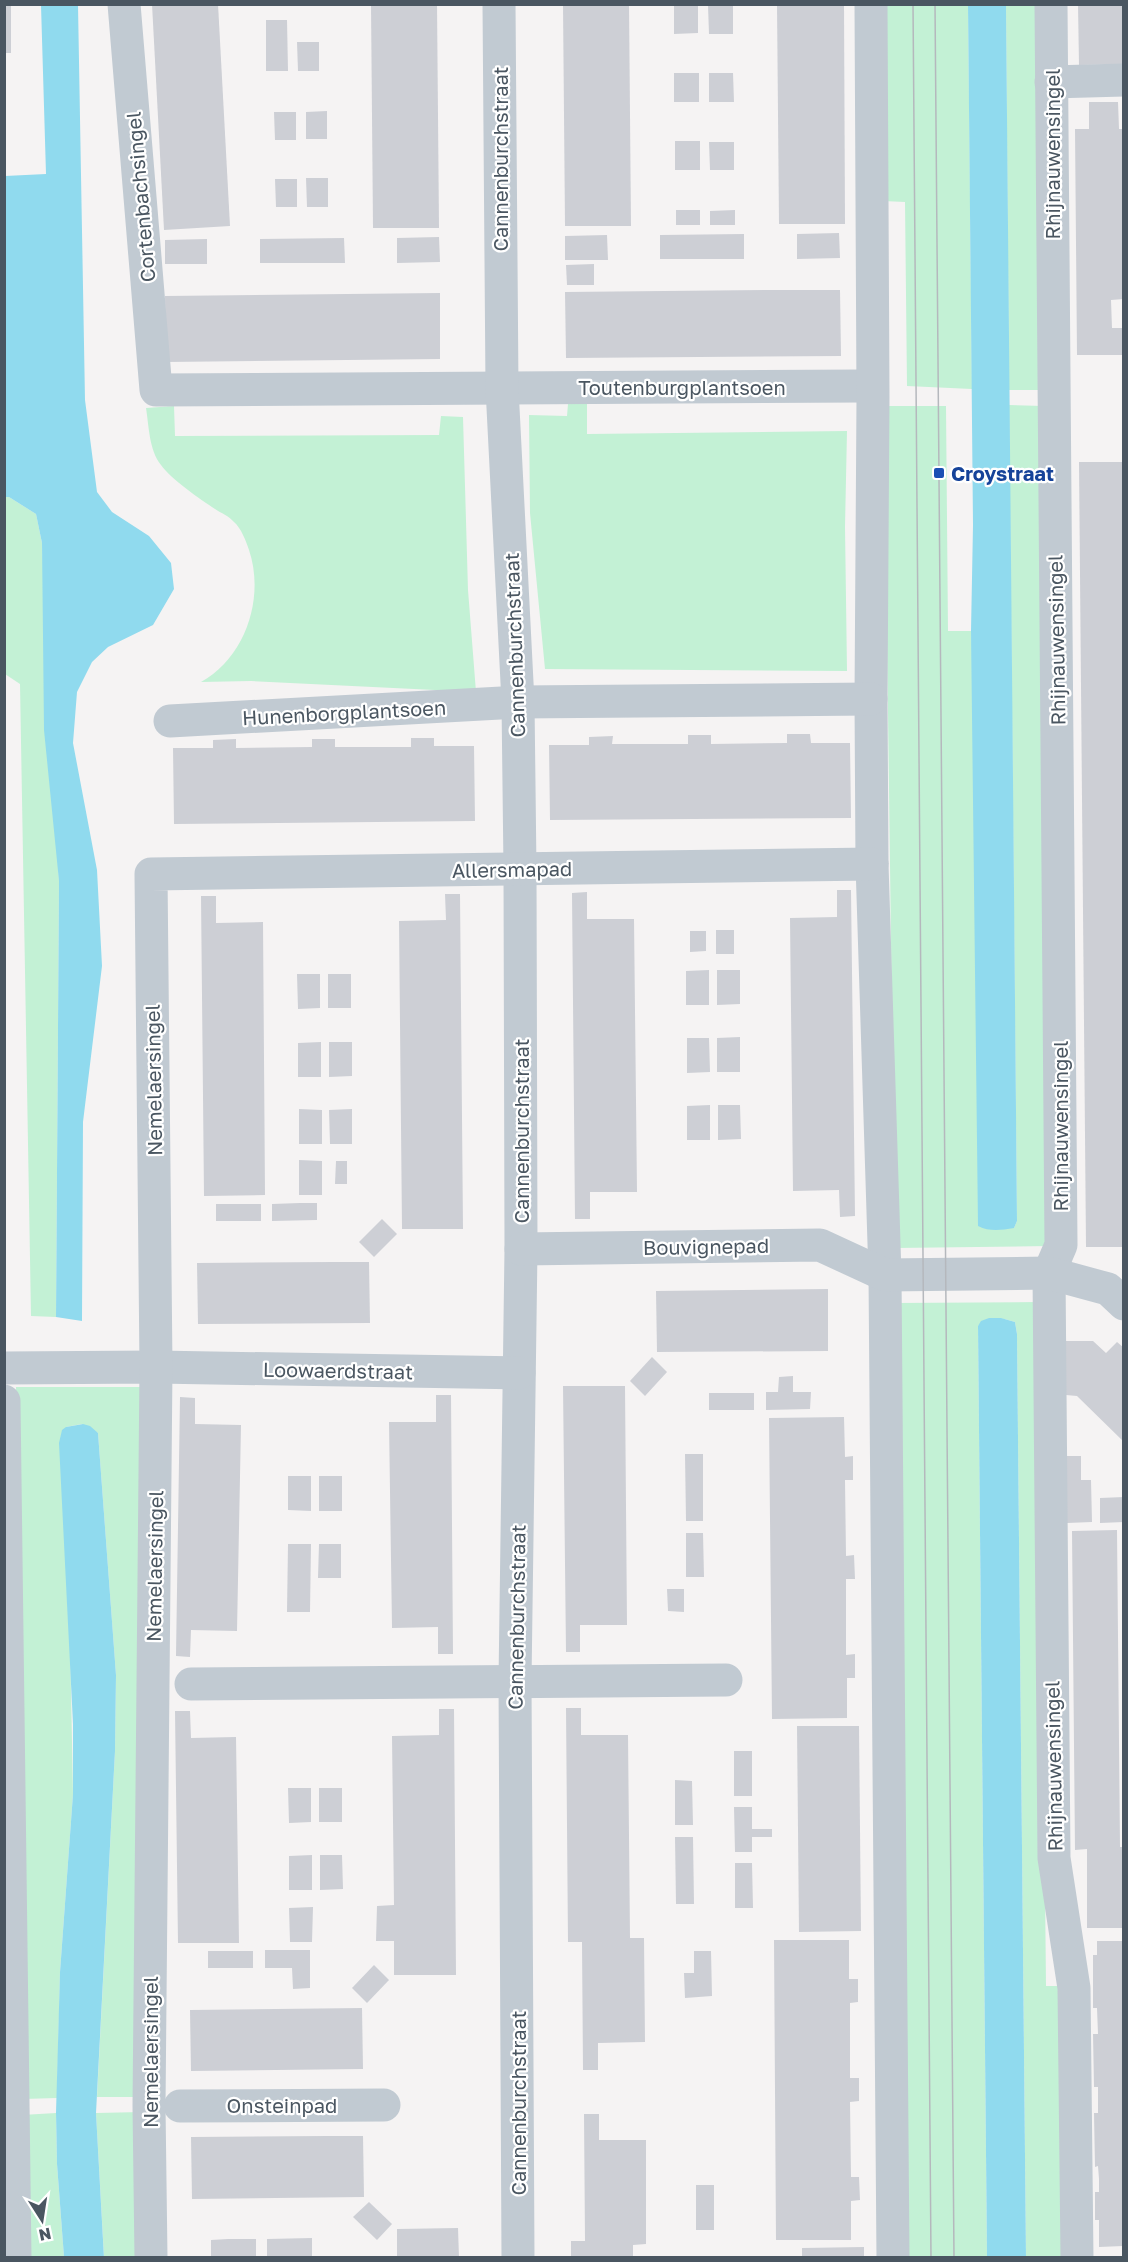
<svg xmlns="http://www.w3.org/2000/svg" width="1128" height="2262" font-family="'Golos Text',sans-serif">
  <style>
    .green { fill: #c3f1d5 }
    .water { fill: #90daee }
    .building { fill: #cdcfd5 }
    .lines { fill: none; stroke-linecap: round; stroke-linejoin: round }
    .street { stroke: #c1cad2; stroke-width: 33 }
    .tram { stroke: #b5b8bd; stroke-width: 1.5 }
    .transit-dot { fill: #1a4fb4; stroke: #fff; stroke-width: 2 }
    .labels { text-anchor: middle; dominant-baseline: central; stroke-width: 4.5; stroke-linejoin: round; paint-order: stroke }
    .street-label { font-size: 20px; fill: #4a5661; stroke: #fff }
    .transit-label { font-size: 20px; font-weight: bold; fill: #164399; stroke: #fff; text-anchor: start }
  </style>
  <rect width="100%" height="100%" fill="#f5f3f3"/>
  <g class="green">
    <path d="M882,5h86l4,384 -65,-3 -2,-184 -22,-1z"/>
    <path d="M1006,5h35l3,385h-35z"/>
    <path d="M587,403v31l260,-3 -2,96 2,144 -302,-2 -15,-156 -1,-98 38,1 1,-12z"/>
    <path d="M1009,405l34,1 6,840 -154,2 -11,-842h62l2,225h23l43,597 3,-7z"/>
    <path d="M174,406l1,30 264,-1 2,-19 22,1 5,173 8,102 -225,-11 -50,1c45,-25 64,-85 48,-132 -3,-9 -8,-22 -15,-28 -5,-6 -13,-9 -19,-13 -15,-10 -44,-30 -54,-44 -12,-15 -12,-39 -15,-57z"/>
    <path d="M4,497h5l27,17 6,29 17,338 -3,436 -25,-1 -11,-632 -15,-10z"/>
    <path d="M1039,1302l7,684h16l2,271h-38l-9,-923 -2,-12c-16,-5 -24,-6 -37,4l9,931h-86l-7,-954z"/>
    <path d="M16,1387h127l-1,710h-45l18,-346 1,-76 -18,-242 -16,-9 -16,3 7,367 -13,178 -3,126 -34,1z"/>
    <path d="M142,2112l1,145h-39l-8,-144z"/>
    <path d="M56,2113l1,51 7,93h-39l-3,-142z"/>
  </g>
  <g class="water">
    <path d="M41,5h37l7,395 12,92 15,20 37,24 22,27 3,26 -21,36 -45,22 -16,15 -15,30 -4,51 24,127 5,96 -19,156 -1,199 -26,-4 3,-436 -15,-151 -2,-187 -6,-29 -27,-17h-5l1,-321 41,-2z"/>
    <path d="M968,5h38l11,1216 -3,7c-13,2 -24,4 -36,-2l-7,-595 2,-106z"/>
    <path d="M989,1318h12l14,4 2,12 9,924 -39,-1 -9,-931 3,-5z"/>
    <path d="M83,1424l7,2 8,7 18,242 -1,76 -19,362 8,145 -40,-1 -7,-93 -1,-51 4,-141 13,-178v-70l-14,-281 3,-13 4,-3z"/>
  </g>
  <g class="building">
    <rect x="4" y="4" width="7" height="49"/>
    <path d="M152,4h66l12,222 -66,4z"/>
    <path d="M371,4h66l2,224h-66z"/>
    <path d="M563,4h66l2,222h-66z"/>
    <path d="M777,4h67l1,220h-66z"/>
    <path d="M1078,4h46v60l-45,1z"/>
    <path d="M674,5h24v28l-24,1z"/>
    <path d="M708,5h25v29h-24z"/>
    <path d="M266,20h21l1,51h-22z"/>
    <path d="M297,42h22v29h-21z"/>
    <rect x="674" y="73" width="25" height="29"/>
    <path d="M709,73h24l1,29h-25z"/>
    <path d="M1089,102h29l1,27h5v170l-13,1 1,28h12v27h-47l-2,-226h14z"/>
    <path d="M327,111v28h-21v-27z"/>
    <path d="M274,112h22v28h-21z"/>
    <rect x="675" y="141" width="25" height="29"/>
    <path d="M709,142h25v28h-24z"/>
    <path d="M306,178h22v29h-21z"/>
    <path d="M275,179h22v28h-21z"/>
    <rect x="676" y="210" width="24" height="15"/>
    <path d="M735,210v15h-25v-14z"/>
    <path d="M839,233l1,25 -43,1v-25z"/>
    <path d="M744,234v25h-84v-24z"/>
    <path d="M607,235l1,25h-43v-24z"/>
    <path d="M439,237l1,25 -43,1v-25z"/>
    <path d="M344,238l1,25h-85v-24z"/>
    <path d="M207,239v25h-42v-24z"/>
    <path d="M594,264v21h-27l-1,-20z"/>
    <path d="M771,290h69l1,66 -275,2 -1,-66z"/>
    <path d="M440,293v66l-274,3 -1,-66z"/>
    <path d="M1079,462h45v785h-38z"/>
    <path d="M787,734h23l1,9h39l1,75 -301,2 -1,-75h40v-8l24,-1 -1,8h76v-9h23v9l76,-1z"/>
    <path d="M411,738h23v8h40l1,75 -301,3 -1,-76h40v-8l23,-1v9l76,-1v-8h23v8h76z"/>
    <path d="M837,890h14l4,326 -15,1 -1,-27 -46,1 -3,-273 47,-1z"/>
    <path d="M587,892v27h47l3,273h-47v27h-15l-3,-326z"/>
    <path d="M445,894h15l3,335h-61l-3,-308 47,-1z"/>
    <path d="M201,896h15v27l47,-1 2,273 -61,1z"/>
    <rect x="716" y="930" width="18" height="24"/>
    <path d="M690,931h16v20l-16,1z"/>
    <path d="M709,970v35h-23v-34z"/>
    <path d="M717,970h23v34l-23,1z"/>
    <path d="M297,974h23v34l-22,1z"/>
    <rect x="328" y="974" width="23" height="34"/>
    <path d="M740,1037v35h-23v-34z"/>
    <path d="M687,1038h22l1,34 -23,1z"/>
    <path d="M321,1042v35h-23v-34z"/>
    <path d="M329,1042h23v34l-23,1z"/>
    <path d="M710,1105v35h-23v-34z"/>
    <path d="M718,1105h22l1,34 -23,1z"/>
    <path d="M299,1109l23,1v34h-23z"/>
    <path d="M352,1109v35h-22l-1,-34z"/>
    <path d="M299,1160l23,1v34h-23z"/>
    <path d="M336,1161h11v23h-12z"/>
    <path d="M300,1203h17v17l-45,1v-17z"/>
    <rect x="216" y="1204" width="45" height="17"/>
    <path d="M382,1219l15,15 -23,23 -15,-15z"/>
    <path d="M334,1262h35l1,61 -172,1 -1,-61z"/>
    <path d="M828,1289v62l-171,1 -1,-61z"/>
    <path d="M1065,1341h28l13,12 11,-11 7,6v94l-47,-46 -11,-1z"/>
    <path d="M652,1357l15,15 -22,24 -15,-15z"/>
    <path d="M793,1376v16h18l-1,17 -44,1v-18h12l1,-15z"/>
    <path d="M563,1386h62l2,239h-47v27h-14z"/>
    <rect x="709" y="1393" width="45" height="17"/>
    <path d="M436,1395h15l2,259h-15v-27l-46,1 -3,-206h47z"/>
    <path d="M180,1397l15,1v26l46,1 -4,206 -46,-1 -1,27 -14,-1z"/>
    <path d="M844,1417l1,40 8,-1v24h-8l1,76 8,-1 1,24h-9v76l9,-1v24h-8v40l-75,1 -3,-301z"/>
    <path d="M685,1454h18v67h-17z"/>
    <path d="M1066,1456h15v24h10l1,42 -25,1z"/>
    <path d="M288,1476h23v35l-23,-1z"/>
    <rect x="319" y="1476" width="23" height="35"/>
    <path d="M1124,1497v25l-24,1v-25z"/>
    <path d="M1117,1530l3,317h4v81h-37v-79l-12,1 -3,-319z"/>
    <path d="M686,1533h17l1,44h-18z"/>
    <path d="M288,1544h23l-1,68h-23z"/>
    <path d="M319,1544h22v34h-23z"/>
    <path d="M667,1589h17v23l-16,-1z"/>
    <path d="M566,1708h15v27h47l2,203h14l1,104 -47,1v27h-15l-1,-128h-14z"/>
    <path d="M439,1709h15l2,266h-62v-34h-18l1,-35 17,-1 -2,-169 47,-1z"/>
    <path d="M175,1711h15l1,27 45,-1 3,206h-61z"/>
    <path d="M797,1726h62l2,205 -62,1z"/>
    <rect x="734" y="1751" width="18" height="45"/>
    <path d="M675,1780l17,1 1,44h-18z"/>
    <path d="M288,1788h23v34l-22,1z"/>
    <rect x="319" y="1788" width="23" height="34"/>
    <path d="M734,1807h18v22h20v8h-20v15h-17z"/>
    <path d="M675,1837h18l1,67h-18z"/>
    <path d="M312,1855v35h-23v-34z"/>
    <path d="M320,1855h22l1,34 -23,1z"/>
    <path d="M735,1863h17l1,45h-18z"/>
    <path d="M313,1907l-1,35h-22l-1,-34z"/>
    <path d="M774,1940h75v39h9v23l-8,1v75h9v23l-9,1 1,75h8l1,23 -9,1v39h-75z"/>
    <path d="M1097,1941h27l-1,305 -24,1v-27h-4v-28h4v-13l-1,-13 -3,1 -1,-54h4v-26h-4l-1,-53h5l-1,-26h-4v-53h4z"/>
    <path d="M265,1950h45v38l-17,1 -1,-21h-27z"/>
    <rect x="208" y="1951" width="45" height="17"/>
    <path d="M694,1951h17l1,45 -27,2 -1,-25h10z"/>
    <path d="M374,1965l15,15 -22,23 -15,-15z"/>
    <path d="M362,2008l1,61 -172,2 -1,-61z"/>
    <path d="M584,2114h15v26h47v104l-13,1v13h-62v-17h14z"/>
    <path d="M328,2136h35l1,61 -172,2 -1,-62z"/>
    <rect x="696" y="2185" width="18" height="45"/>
    <path d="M369,2202l23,22 -15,16 -24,-23z"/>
    <path d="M458,2228l1,30h-62v-29z"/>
    <path d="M312,2238v18h-45v-17z"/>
    <path d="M228,2239h28v17l-45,1v-17z"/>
    <path d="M864,2247v11h-62v-10z"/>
  </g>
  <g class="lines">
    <g class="street">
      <path d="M124,4l32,386 706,-4"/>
      <path d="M499,4l3,384 16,314 2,167 1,380 -6,432 3,577"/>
      <path d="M871,4l2,393 -2,302 1,165 13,411 8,983"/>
      <path d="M1051,4l10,1241 -12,28 5,585 20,130 3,270"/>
      <path d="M1051,82l73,-2"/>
      <path d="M170,721l348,-19 353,-3"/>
      <path d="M521,1249l299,-4 65,30 164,-2 59,16 16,15"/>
      <path d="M4,1368l152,-1 363,6"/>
      <path d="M4,1401l11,857"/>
      <path d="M191,1684l535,-4"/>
      <path d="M180,2106l204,-1"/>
      <path d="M151,2258l-2,-152 7,-739 -5,-493 721,-10"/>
    </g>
    <g class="tram">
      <path d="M913,4l18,2254"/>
      <path d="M935,4l19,2254"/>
    </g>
  </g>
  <rect class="transit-dot" x="933" y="467" width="12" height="12" rx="3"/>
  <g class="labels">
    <g class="street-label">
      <text transform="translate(1052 154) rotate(-90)">Rhijnauwensingel</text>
      <text transform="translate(500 159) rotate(-90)">Cannenburchstraat</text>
      <text transform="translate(140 197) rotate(-95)">Cortenbachsingel</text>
      <text x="682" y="387">Toutenburgplantsoen</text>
      <text transform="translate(1056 640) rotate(-91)">Rhijnauwensingel</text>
      <text transform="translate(514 645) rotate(-92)">Cannenburchstraat</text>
      <text transform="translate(344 712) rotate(-3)">Hunenborgplantsoen</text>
      <text transform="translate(512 869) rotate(-1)">Allersmapad</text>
      <text transform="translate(153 1080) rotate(-91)">Nemelaersingel</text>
      <text transform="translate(1060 1126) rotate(-90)">Rhijnauwensingel</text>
      <text transform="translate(521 1131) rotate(-90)">Cannenburchstraat</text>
      <text transform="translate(706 1246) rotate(-1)">Bouvignepad</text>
      <text transform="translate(338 1370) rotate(1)">Loowaerdstraat</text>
      <text transform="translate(154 1566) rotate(-89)">Nemelaersingel</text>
      <text transform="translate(516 1617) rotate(-89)">Cannenburchstraat</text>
      <text transform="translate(1053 1766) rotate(-91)">Rhijnauwensingel</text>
      <text transform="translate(150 2052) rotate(-90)">Nemelaersingel</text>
      <text transform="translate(518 2103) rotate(-90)">Cannenburchstraat</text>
      <text x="282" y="2105">Onsteinpad</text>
    </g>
    <g class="transit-label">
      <text x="951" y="473">Croystraat</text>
    </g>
  </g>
  <rect width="1128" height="2262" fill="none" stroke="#4a5661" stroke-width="12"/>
  <g transform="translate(42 2220) rotate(168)" stroke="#ffffff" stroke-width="4.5" paint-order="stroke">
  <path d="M0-4.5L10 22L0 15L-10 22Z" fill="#4a5661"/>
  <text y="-9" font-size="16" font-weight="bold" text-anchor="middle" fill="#4a5661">N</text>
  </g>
</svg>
